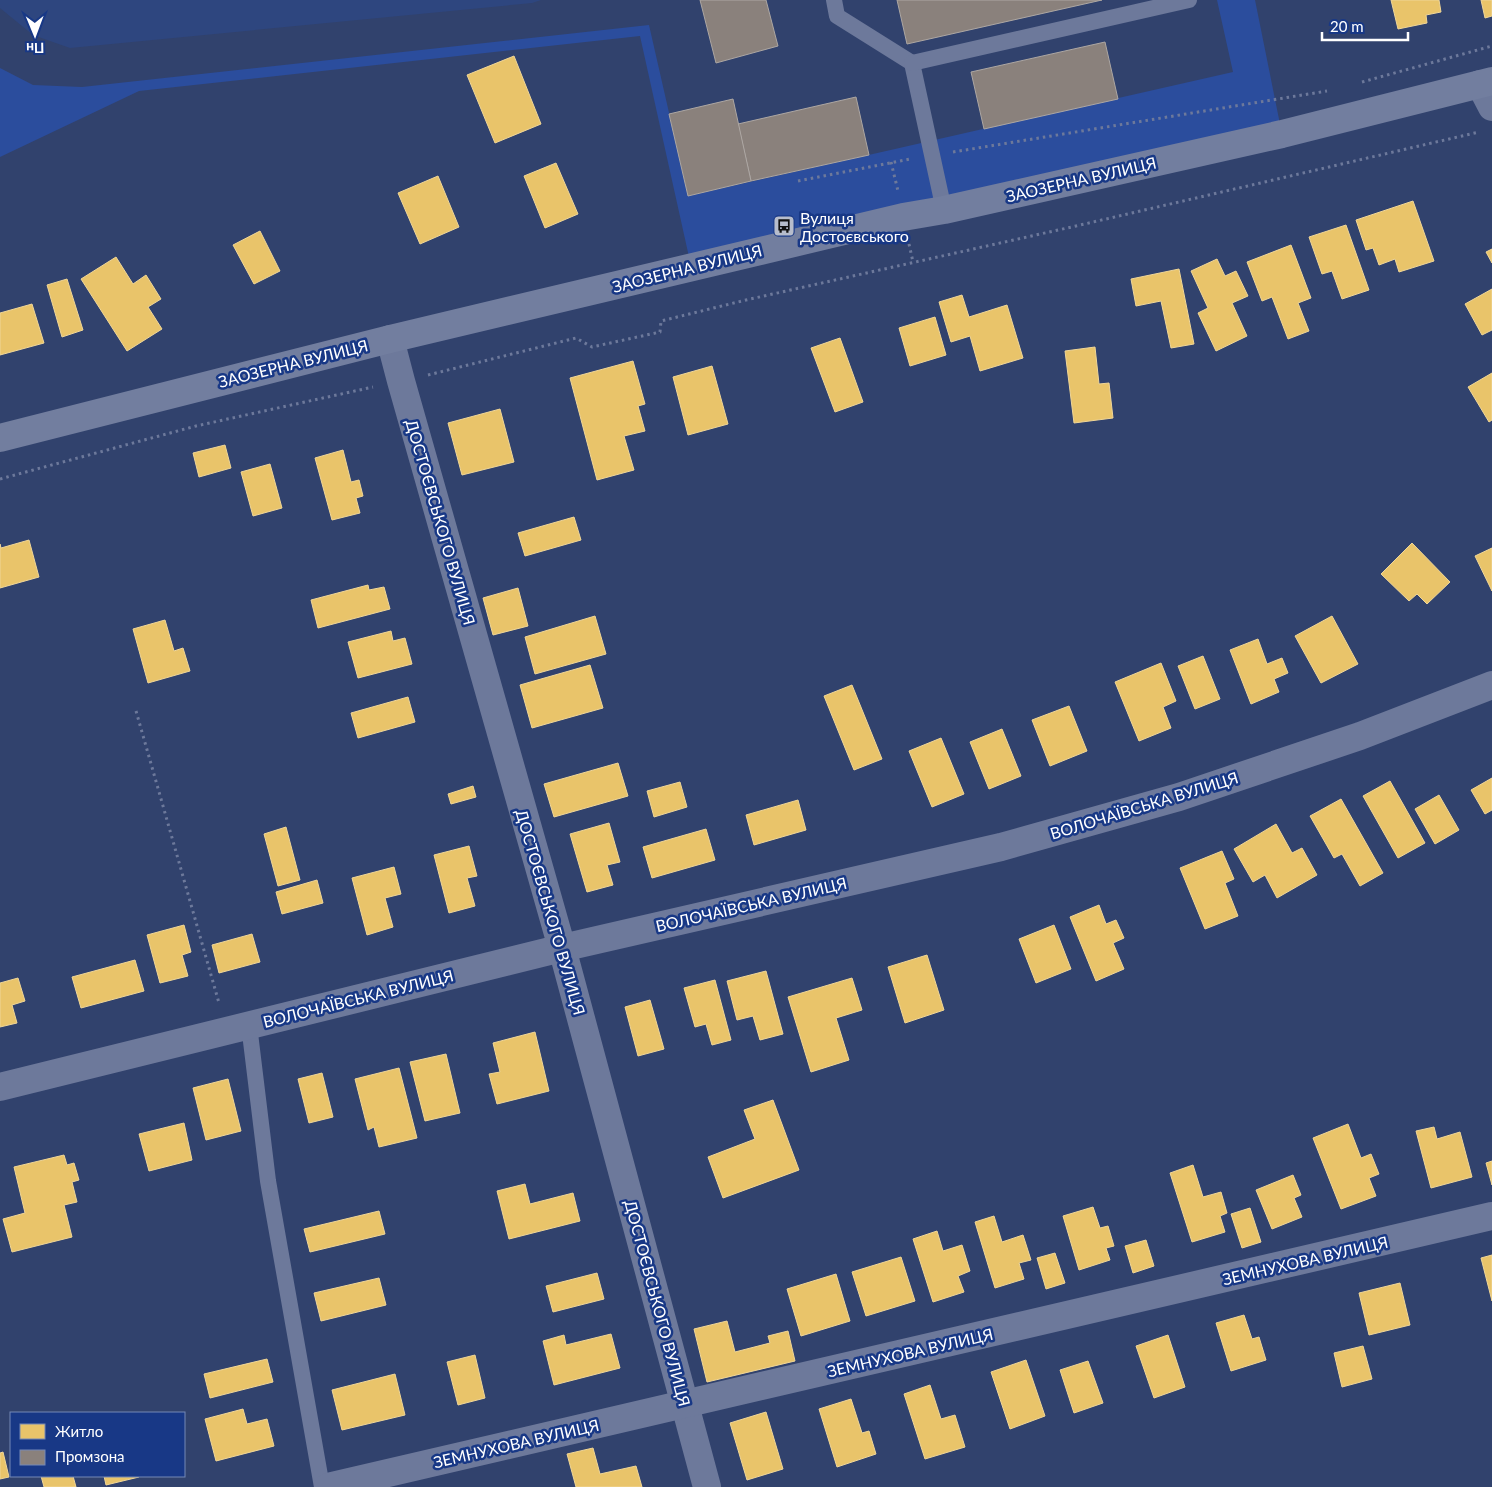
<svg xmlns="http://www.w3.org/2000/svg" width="1492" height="1487" font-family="Lato,sans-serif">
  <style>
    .green { fill: #2b4d9d }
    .water { fill: #2e467f }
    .homes { fill: #e9c46a; stroke: #f0d697 }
    .industry { fill: #8a817c; stroke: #ada7a3 }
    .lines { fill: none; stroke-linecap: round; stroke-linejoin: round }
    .path { stroke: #6d799b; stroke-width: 3; stroke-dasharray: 2.5 4; stroke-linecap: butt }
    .lane { stroke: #6d799b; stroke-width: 16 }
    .street { stroke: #6d799b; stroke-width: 28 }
    .secondary { stroke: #727e9f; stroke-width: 28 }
    .labels { text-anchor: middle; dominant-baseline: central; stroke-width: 5; stroke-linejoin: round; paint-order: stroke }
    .street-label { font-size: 16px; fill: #fff; stroke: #183886 }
    .poi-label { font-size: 16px; fill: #fff; stroke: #183886; text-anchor: start }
  </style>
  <rect width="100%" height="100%" fill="#31426d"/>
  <path class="green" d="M1217,0h38l27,134 -591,132 -51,-230 -501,55 -139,66v-89l33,17 49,2 567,-62 39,171 545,-124z"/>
  <path class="water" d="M0,0h541l-9,3 -462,45 -37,-13 -33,-27z"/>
  <g class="homes">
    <path d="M1391,0h48l2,12 -15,3 1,8 -29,6z"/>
    <path d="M1481,0h11v16l-7,2z"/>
    <path d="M514,56l27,68 -46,19 -28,-68z"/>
    <path d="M556,163l22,51 -33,14 -21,-52z"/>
    <path d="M438,176l21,51 -39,17 -22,-51z"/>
    <path d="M1413,201l21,60 -35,11 -4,-13 -16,6 -6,-17 -7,2 -10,-30z"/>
    <path d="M1346,225l23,65 -27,9 -10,-28 -10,3 -13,-37z"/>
    <path d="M260,231l20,40 -26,13 -21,-39z"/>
    <path d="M1291,245l20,53 -13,5 11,28 -21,8 -16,-42 -10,4 -15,-39z"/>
    <path d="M1492,249v14l-6,-11z"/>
    <path d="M116,257l17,27 13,-9 15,24 -13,8 14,22 -35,22 -46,-72z"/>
    <path d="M1217,259l8,17 11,-5 12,25 -16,7 15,33 -31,15 -18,-38 10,-5 -17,-37z"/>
    <path d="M1179,269l15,75 -23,4 -10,-47 -25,5 -5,-27z"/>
    <path d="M67,279l16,51 -21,7 -15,-52z"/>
    <path d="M1492,289v41l-10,5 -17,-31z"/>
    <path d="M962,295l7,22 38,-12 16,53 -43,13 -10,-35 -19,6 -12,-40z"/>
    <path d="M32,304l12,39 -44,12v-42z"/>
    <path d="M935,317l11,38 -36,11 -11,-38z"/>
    <path d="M840,338l23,64 -28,10 -24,-64z"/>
    <path d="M1095,347l4,37 10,-1 4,35 -39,5 -9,-72z"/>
    <path d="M633,361l12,43 -7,2 7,25 -21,5 10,34 -37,10 -27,-102z"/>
    <path d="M712,366l16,58 -40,11 -15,-58z"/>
    <path d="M1492,373v47l-3,2 -21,-35z"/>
    <path d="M500,409l14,53 -52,13 -14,-52z"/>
    <path d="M225,445l6,23 -32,9 -6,-24z"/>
    <path d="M343,450l8,32 8,-2 4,16 -7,2 4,15 -28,7 -17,-62z"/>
    <path d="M270,464l12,44 -29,8 -12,-44z"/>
    <path d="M574,517l7,23 -56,16 -7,-23z"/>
    <path d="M29,540l10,37 -39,11v-44l1,4z"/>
    <path d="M1412,543l38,39 -23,22 -10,-10 -8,7 -28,-27z"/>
    <path d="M1492,548v43l-17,-35z"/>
    <path d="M368,585l1,5 15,-3 6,22 -72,19 -7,-28z"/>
    <path d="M518,588l10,38 -35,9 -10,-37z"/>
    <path d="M595,616l11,38 -71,20 -10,-37z"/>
    <path d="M1332,616l26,48 -37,19 -26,-47z"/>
    <path d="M165,620l9,31 9,-3 7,23 -42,12 -15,-54z"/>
    <path d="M391,631l2,10 12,-3 7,26 -54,14 -10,-36z"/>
    <path d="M1258,639l9,25 15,-6 6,15 -14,6 5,13 -28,12 -21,-54z"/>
    <path d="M1203,656l17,43 -25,10 -17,-43z"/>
    <path d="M1161,663l15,38 -13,6 8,21 -32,13 -24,-59z"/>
    <path d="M590,665l13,43 -71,20 -12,-43z"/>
    <path d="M852,685l30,74 -28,11 -30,-74z"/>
    <path d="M408,697l7,25 -57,16 -7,-25z"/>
    <path d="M1069,706l18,45 -37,15 -18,-46z"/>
    <path d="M1002,729l19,47 -32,13 -19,-47z"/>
    <path d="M941,738l23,56 -32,13 -23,-56z"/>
    <path d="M618,763l10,33 -74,21 -10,-33z"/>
    <path d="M1492,778v32l-7,4 -14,-24z"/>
    <path d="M1390,781l35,62 -27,15 -35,-62z"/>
    <path d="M680,782l7,25 -33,10 -7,-26z"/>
    <path d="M473,786l3,11 -25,7 -3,-10z"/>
    <path d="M1439,795l20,35 -24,14 -20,-35z"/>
    <path d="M1341,799l42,74 -23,13 -18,-32 -8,4 -24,-42z"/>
    <path d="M798,800l8,30 -52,15 -8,-30z"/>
    <path d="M609,823l11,39 -13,3 6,20 -26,7 -17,-58z"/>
    <path d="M1276,824l16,29 10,-5 15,27 -40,23 -12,-23 -12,7 -19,-33z"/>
    <path d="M286,827l14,53 -22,6 -14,-52z"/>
    <path d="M706,829l9,31 -63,18 -9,-31z"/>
    <path d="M469,846l8,30 -10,2 8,28 -26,7 -15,-58z"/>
    <path d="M1222,851l12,28 -9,4 13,33 -33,13 -25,-61z"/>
    <path d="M394,867l7,27 -16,4 8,29 -26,8 -15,-57z"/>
    <path d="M317,880l6,23 -41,11 -6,-22z"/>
    <path d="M1099,905l7,19 10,-4 8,18 -11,5 11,26 -28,12 -26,-64z"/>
    <path d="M184,925l7,27 -9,3 6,21 -28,7 -13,-48z"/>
    <path d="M1054,925l17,44 -35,14 -17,-44z"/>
    <path d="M252,934l8,28 -41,11 -7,-28z"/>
    <path d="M927,955l17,55 -39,13 -17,-56z"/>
    <path d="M135,960l9,31 -63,17 -9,-31z"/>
    <path d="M766,971l17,63 -23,6 -7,-24 -16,4 -10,-39z"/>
    <path d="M18,978l7,23 -13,4 5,18 -17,4v-44z"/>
    <path d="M852,978l10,32 -26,8 13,42 -38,12 -23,-75z"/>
    <path d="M715,980l16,60 -19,5 -6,-21 -11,3 -11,-39z"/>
    <path d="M650,1000l14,49 -26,7 -13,-49z"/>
    <path d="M535,1032l14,59 -52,13 -8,-30 11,-2 -7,-29z"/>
    <path d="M446,1054l14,59 -35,8 -15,-59z"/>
    <path d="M399,1068l18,70 -38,9 -5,-20 -6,3 -13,-51z"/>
    <path d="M322,1073l11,44 -24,6 -11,-44z"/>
    <path d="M228,1079l13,52 -35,9 -13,-52z"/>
    <path d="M773,1100l26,70 -76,28 -15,-41 47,-18 -11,-29z"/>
    <path d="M184,1123l8,37 -43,11 -10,-37z"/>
    <path d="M1348,1124l13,34 10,-4 8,20 -10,4 7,18 -35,13 -28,-71z"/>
    <path d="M1434,1127l3,12 23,-7 12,45 -41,11 -15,-57z"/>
    <path d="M64,1155l3,10 7,-2 5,17 -7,2 5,20 -13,3 8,32 -60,15 -9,-33 22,-6 -11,-46z"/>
    <path d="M1492,1161v24l-6,-22z"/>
    <path d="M1193,1165l10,32 18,-5 6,21 -7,3 5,16 -33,10 -22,-69z"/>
    <path d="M1293,1175l8,20 -7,3 8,19 -30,12 -16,-39z"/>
    <path d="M525,1184l5,20 43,-11 7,28 -71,18 -12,-48z"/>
    <path d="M1093,1207l7,21 8,-2 6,20 -8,2 4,12 -31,10 -16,-54z"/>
    <path d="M1250,1208l11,34 -19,6 -11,-34z"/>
    <path d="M379,1211l6,23 -75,18 -6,-23z"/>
    <path d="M994,1216l8,26 21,-7 8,25 -12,3 5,16 -29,9 -20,-66z"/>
    <path d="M937,1231l6,20 19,-6 8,26 -12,5 6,16 -31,10 -20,-63z"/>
    <path d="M1146,1240l8,26 -21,7 -8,-27z"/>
    <path d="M1055,1253l10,30 -19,6 -9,-31z"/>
    <path d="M1492,1255v46l-11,-43z"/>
    <path d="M901,1257l14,44 -49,15 -14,-44z"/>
    <path d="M597,1273l7,26 -51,13 -7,-26z"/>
    <path d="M836,1274l14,47 -49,15 -14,-47z"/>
    <path d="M379,1278l7,27 -65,16 -7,-28z"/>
    <path d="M1400,1283l10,42 -41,10 -10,-42z"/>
    <path d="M1244,1315l8,24 7,-2 7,23 -35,11 -15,-48z"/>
    <path d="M727,1321l8,31 35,-9 -2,-7 20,-5 7,30 -88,21 -13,-53z"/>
    <path d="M611,1334l9,34 -66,17 -11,-44 21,-6 2,10z"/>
    <path d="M1168,1335l17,52 -31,11 -18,-52z"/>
    <path d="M1363,1346l9,33 -30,8 -8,-34z"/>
    <path d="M475,1355l10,43 -27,7 -11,-43z"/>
    <path d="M267,1359l6,23 -63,16 -6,-24z"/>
    <path d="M1026,1360l19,56 -35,13 -19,-57z"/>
    <path d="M1088,1361l15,42 -29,10 -14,-43z"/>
    <path d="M395,1374l10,41 -63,15 -10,-40z"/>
    <path d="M930,1385l11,34 14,-4 10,32 -40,12 -21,-65z"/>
    <path d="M851,1399l11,34 7,-2 7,23 -39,13 -18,-58z"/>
    <path d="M243,1409l4,15 20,-5 7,27 -58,15 -11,-42z"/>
    <path d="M766,1412l17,57 -36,11 -17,-57z"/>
    <path d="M593,1448l7,26 36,-8 6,21h-66l-9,-33z"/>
    <path d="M3,1452l6,25 -9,2v-26z"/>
    <path d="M41,1476h32l3,11h-32z"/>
    <path d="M104,1476h34l1,1 -33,8z"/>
  </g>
  <g class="industry">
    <path d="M700,0h66l12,46 -62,17z"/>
    <path d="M897,0h205l-195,44z"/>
    <path d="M1105,42l13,57 -134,30 -13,-57z"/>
    <path d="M856,97l13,58 -118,26 -13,-57z"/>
    <path d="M733,99l18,82 -63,15 -19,-82z"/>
  </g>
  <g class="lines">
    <g class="path">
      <path d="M1362,82l130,-36"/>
      <path d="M953,152l374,-61"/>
      <path d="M891,162l7,29"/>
      <path d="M798,181l112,-22"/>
      <path d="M909,244l4,18"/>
      <path d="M428,375l148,-37 16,9 68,-15 1,-11 85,-21 330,-74 403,-94"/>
      <path d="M0,479l196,-53 177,-39"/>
      <path d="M136,711l83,292"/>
    </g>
    <g class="lane">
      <path d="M834,0l3,16 75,47 32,147"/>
      <path d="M912,63l277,-63"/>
      <path d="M249,1025l19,156 54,306"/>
    </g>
    <g class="street">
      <path d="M1480,84l12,23"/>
      <path d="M390,339l11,42 161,567 145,539"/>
      <path d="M0,1087l562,-139 439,-101 178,-50 181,-61 132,-51"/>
      <path d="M328,1487l1164,-271"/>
    </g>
    <path class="secondary" d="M0,438l390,-99 513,-122 41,-7 338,-76 210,-53"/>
  </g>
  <defs>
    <g id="bus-square" transform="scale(1.125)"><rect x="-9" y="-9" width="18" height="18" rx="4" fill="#b7bdcc" stroke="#183886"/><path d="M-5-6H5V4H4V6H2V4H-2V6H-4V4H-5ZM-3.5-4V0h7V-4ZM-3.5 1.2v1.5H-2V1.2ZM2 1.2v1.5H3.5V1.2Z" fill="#111"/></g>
  </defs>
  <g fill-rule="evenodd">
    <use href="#bus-square" x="784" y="226"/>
  </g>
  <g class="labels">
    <g class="street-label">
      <text transform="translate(1081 179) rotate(-13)">ЗАОЗЕРНА ВУЛИЦЯ</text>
      <text transform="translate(687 268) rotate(-14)">ЗАОЗЕРНА ВУЛИЦЯ</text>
      <text transform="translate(293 363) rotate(-14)">ЗАОЗЕРНА ВУЛИЦЯ</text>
      <text transform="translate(441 522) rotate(74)">ДОСТОЄВСЬКОГО ВУЛИЦЯ</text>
      <text transform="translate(1144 805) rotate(-17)">ВОЛОЧАЇВСЬКА ВУЛИЦЯ</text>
      <text transform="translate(751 904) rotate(-13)">ВОЛОЧАЇВСЬКА ВУЛИЦЯ</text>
      <text transform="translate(551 912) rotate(74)">ДОСТОЄВСЬКОГО ВУЛИЦЯ</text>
      <text transform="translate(358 998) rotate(-14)">ВОЛОЧАЇВСЬКА ВУЛИЦЯ</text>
      <text transform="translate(1305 1260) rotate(-13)">ЗЕМНУХОВА ВУЛИЦЯ</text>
      <text transform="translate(658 1303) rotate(75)">ДОСТОЄВСЬКОГО ВУЛИЦЯ</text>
      <text transform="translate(910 1352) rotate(-13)">ЗЕМНУХОВА ВУЛИЦЯ</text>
      <text transform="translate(516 1443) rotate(-13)">ЗЕМНУХОВА ВУЛИЦЯ</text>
    </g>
    <g class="poi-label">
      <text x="800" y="217">Вулиця<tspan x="800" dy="18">Достоєвського</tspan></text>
    </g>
  </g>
  <rect x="10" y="1412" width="175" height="65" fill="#183886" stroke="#7488b6"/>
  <rect x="20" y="1424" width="25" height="15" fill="#e9c46a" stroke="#7488b6"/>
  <text x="55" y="1437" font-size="15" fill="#ffffff">Житло</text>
  <rect x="20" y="1450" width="25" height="15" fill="#8a817c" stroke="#7488b6"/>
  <text x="55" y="1462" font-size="15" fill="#ffffff">Промзона</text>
  <g transform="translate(35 35) rotate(179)" stroke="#183886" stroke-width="4" paint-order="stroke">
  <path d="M0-4L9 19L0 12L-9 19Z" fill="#ffffff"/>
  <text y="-8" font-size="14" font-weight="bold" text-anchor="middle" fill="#ffffff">Пн</text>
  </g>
  <path d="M1322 32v8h86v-8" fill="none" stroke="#ffffff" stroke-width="2.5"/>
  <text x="1330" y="32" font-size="15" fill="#ffffff" stroke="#183886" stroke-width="4" paint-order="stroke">20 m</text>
</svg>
